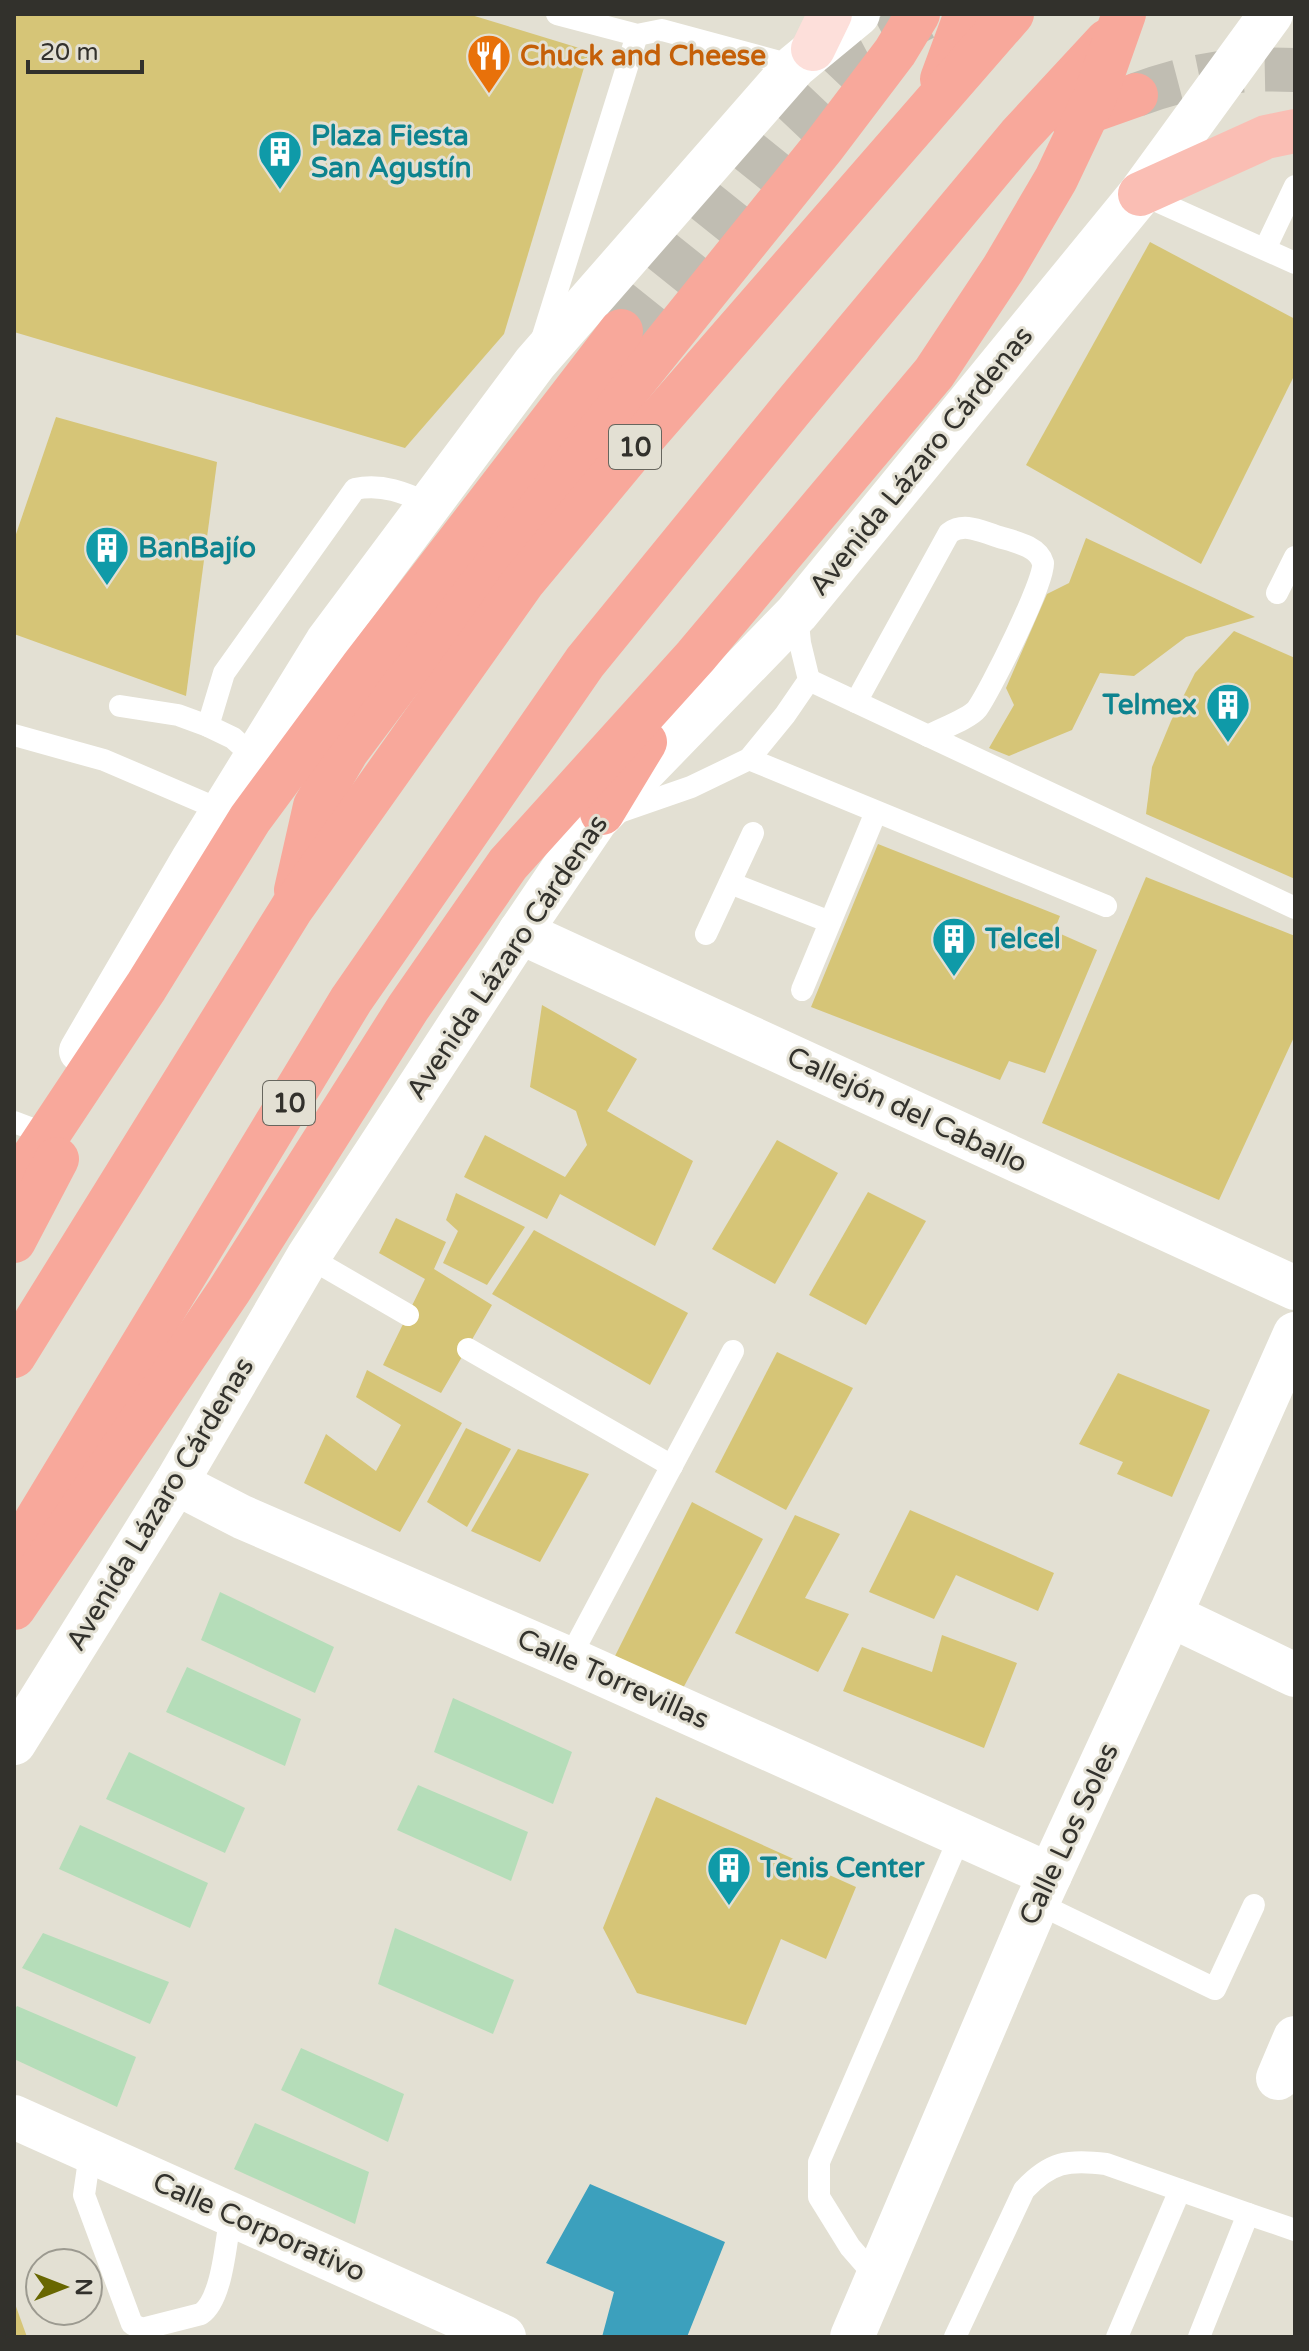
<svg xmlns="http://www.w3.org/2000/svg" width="1309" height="2351" font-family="'Varela Round',sans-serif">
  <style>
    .green { fill: #b5ddb9 }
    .water { fill: #3ca0bd }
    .building { fill: #d6c577 }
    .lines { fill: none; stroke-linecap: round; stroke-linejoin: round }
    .trunk-tunnel { stroke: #c0bdb2; stroke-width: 44; stroke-dasharray: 44 22; stroke-linecap: butt }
    .service { stroke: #fff; stroke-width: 22 }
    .minor { stroke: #fff; stroke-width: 44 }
    .tertiary { stroke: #fff; stroke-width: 44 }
    .secondary { stroke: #fddfda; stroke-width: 44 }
    .primary { stroke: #fabeb4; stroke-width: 44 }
    .trunk { stroke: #f8a89b; stroke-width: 44 }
    .labels { text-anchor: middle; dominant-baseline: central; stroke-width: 6; stroke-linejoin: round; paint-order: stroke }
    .shield { fill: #e3e0d3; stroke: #67665e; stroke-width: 2 }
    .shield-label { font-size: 26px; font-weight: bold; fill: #32312c }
    .food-label { font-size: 28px; font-weight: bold; fill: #c56008; stroke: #e3e0d3; text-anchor: start }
    .culture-label { font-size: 28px; font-weight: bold; fill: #0d838f; stroke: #e3e0d3; text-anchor: start }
    .street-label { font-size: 28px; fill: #32312c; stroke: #e3e0d3 }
  </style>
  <rect width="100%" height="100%" fill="#e3e0d3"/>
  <g class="green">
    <path d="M220,1592l114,55 -19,46 -114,-53z"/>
    <path d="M187,1667l114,52 -16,47 -119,-54z"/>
    <path d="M453,1698l119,54 -19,52 -119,-52z"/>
    <path d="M129,1752l116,56 -20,45 -119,-54z"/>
    <path d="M418,1785l110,47 -17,49 -114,-51z"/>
    <path d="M80,1825l128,58 -18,45 -131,-59z"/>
    <path d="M395,1928l119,52 -21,54 -115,-50z"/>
    <path d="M43,1933l126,49 -19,42 -128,-56z"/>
    <path d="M17,2006l119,51 -19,50 -103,-48v-48z"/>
    <path d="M301,2048l103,46 -16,48 -107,-52z"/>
    <path d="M255,2123l114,49 -14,52 -121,-55z"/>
  </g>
  <path class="water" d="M590,2184l135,58 -38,95h-85l12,-45 -68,-29z"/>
  <g class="building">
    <path d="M14,14h454l121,37 -85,283 -99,114 -391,-116z"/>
    <path d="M1150,242l145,77v55l-94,190 -175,-99z"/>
    <path d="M56,417l161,45 -31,234 -172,-62v-94z"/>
    <path d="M1086,538l169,79 -69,20 -52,39 -34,-3 -28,57 -63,26 -20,-8 25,-43 -8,-17 41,-94 22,-11z"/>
    <path d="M1234,631l61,27v221l-149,-65 6,-47 19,-46 24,-48z"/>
    <path d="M878,844l182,72 -6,15 43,19 -52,123 -36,-12 -9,19 -189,-73z"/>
    <path d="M1146,877l149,59v99l-76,165 -177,-77z"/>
    <path d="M542,1005l95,54 -30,52 86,50 -38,85 -95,-52 -13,25 -83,-42 21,-42 80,42 22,-32 -11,-34 -46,-24z"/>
    <path d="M777,1140l61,33 -63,111 -63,-35z"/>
    <path d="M868,1192l58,29 -60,104 -57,-30z"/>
    <path d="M456,1193l69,34 -38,58 -44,-22 15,-32 -12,-11z"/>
    <path d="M396,1218l50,24 -12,27 58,36 -51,88 -58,-28 42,-86 -46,-26z"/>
    <path d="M534,1230l154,83 -38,72 -158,-91z"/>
    <path d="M777,1352l76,36 -67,122 -71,-38z"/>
    <path d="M367,1370l95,53 -62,109 -96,-49 22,-49 50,37 25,-46 -45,-28z"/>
    <path d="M1118,1373l92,37 -38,87 -55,-23 6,-12 -44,-18z"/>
    <path d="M466,1428l45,21 -44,78 -40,-25z"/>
    <path d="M518,1449l71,25 -49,88 -69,-31z"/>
    <path d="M692,1502l71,37 -82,153 -67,-34z"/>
    <path d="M910,1510l144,63 -16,38 -82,-36 -22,44 -65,-27z"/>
    <path d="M795,1515l45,19 -35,64 44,16 -31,58 -83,-39z"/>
    <path d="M942,1635l75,28 -33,85 -141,-57 19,-44 70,25z"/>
    <path d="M656,1797l200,90 -30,72 -45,-20 -35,86 -109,-32 -34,-65z"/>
    <path d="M14,2302v-1l13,36h-13z"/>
  </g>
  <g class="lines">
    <g class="trunk-tunnel">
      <path d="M1136,95c54,-20 102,-28 159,-25"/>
      <path d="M621,331l162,-202 53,-56 28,-23 62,-33"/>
    </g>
    <g class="service">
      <path d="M557,14l80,21 25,-5 133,36"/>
      <path d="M1141,194l154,69"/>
      <path d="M1265,249l30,-63"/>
      <path d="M542,339l95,-304"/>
      <path d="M1277,593l18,-36"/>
      <path d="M809,680l486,228"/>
      <path d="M856,702l93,-169c15,-11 31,-2 47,3 15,5 42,9 47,27 4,14 -54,130 -66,146 -8,10 -37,20 -49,27"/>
      <path d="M120,706l58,9 30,11"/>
      <path d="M14,735l90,25 119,51"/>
      <path d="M255,758l-22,-20 -25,-12 16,-53 131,-184c27,-6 50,4 75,15"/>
      <path d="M749,759l357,147"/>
      <path d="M616,813l75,-26 58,-28 36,-44 24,-35 -9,-37 -3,-29"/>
      <path d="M730,883l100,39"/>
      <path d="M706,934l47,-101"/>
      <path d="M802,990l74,-178"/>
      <path d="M14,1122l21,8"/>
      <path d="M308,1257l100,58"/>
      <path d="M468,1349l204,117"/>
      <path d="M569,1659l164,-308"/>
      <path d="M1037,1903l178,86 39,-84"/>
      <path d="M90,2153l-6,42 48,129 10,5 59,-15c22,-15 25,-75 30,-101"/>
      <path d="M1248,2214l47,16"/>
      <path d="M877,2278l-27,-31 -31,-50v-35l142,-328"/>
      <path d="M955,2337l69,-147c26,-28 44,-31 82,-26l142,50 -49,123"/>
      <path d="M1117,2337l63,-147"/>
    </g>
    <g class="minor">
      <path d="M520,932l775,356"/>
      <path d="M176,1483l66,34 327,142 481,216"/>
      <path d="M1170,1615l125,60"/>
      <path d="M1278,2078l17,-40"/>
      <path d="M14,2117l490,220"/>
      <path d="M852,2337l185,-434 133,-288 125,-281"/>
    </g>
    <g class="tertiary">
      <path d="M81,1051l111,-190 135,-219 208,-279 260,-297 63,-52"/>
      <path d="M14,1743l162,-260 132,-226 212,-325 76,-112 201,-207 343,-419 131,-180"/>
    </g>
    <path class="secondary" d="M813,49l17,-35"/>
    <path class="primary" d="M1140,194l126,-57 29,-6"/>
    <g class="trunk">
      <path d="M942,79l24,-65"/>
      <path d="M1071,118l65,-23"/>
      <path d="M602,813l43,-71"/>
      <path d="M296,890l19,-84 32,-55 140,-187 336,-417 72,-95 23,-38"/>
      <path d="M14,1186l132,-199 104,-168 113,-153 258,-335"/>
      <path d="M14,1241l43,-82"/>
      <path d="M14,1356l278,-448 231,-326 113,-136 376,-432"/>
      <path d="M14,1557l337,-557 234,-338 208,-255 226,-271 88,-95"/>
      <path d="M14,1608l215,-317 179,-283 100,-144 187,-207 239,-284 69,-104 53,-90 38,-80 30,-85"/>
    </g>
  </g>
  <defs>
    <g id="restaurant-pin" transform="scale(2.3)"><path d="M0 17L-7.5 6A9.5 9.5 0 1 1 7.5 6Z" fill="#e8710a" stroke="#e3e0d3"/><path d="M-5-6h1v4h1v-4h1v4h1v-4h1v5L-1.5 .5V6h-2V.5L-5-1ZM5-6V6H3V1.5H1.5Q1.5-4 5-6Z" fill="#fff"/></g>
    <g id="building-pin" transform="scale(2.3)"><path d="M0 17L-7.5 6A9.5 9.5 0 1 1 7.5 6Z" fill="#0f9aa8" stroke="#e3e0d3"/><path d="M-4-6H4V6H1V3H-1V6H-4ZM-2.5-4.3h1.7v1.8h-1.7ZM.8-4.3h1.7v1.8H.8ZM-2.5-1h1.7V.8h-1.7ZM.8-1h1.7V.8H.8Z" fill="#fff"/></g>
  </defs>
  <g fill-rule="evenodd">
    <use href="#restaurant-pin" x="489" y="56"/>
    <use href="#building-pin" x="280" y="152"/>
    <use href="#building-pin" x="107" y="548"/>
    <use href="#building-pin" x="1228" y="705"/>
    <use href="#building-pin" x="954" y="939"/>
    <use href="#building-pin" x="729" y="1868"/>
  </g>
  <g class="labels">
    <g class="shield">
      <rect x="609" y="425" width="52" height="44" rx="6"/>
      <rect x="263" y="1081" width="52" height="44" rx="6"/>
    </g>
    <g class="shield-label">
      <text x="635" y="447">10</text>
      <text x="289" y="1103">10</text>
    </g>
    <g class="food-label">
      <text x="520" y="56">Chuck and Cheese</text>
    </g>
    <g class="culture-label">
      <text x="311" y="136">Plaza Fiesta<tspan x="311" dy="32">San Agustín</tspan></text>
      <text x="138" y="548">BanBajío</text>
      <text x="1197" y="705" text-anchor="end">Telmex</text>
      <text x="985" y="939">Telcel</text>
      <text x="760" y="1868">Tenis Center</text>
    </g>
    <g class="street-label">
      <text transform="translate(921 461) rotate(-51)">Avenida Lázaro Cárdenas</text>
      <text transform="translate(507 957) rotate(-56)">Avenida Lázaro Cárdenas</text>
      <text transform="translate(907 1110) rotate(25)">Callejón del Caballo</text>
      <text transform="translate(160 1504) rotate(-59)">Avenida Lázaro Cárdenas</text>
      <text transform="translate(613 1679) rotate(24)">Calle Torrevillas</text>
      <text transform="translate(1069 1834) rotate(-65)">Calle Los Soles</text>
      <text transform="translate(259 2227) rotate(24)">Calle Corporativo</text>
    </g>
  </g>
  <rect width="1309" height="2351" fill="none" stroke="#32312c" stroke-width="32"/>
  <g transform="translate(64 2287) rotate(90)"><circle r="38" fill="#e3e0d3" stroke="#9c9a90" stroke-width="2"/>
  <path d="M0-6L14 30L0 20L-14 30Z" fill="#686701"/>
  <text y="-12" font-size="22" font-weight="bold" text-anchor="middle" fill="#32312c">N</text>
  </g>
  <path d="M28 60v12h114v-12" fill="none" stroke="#32312c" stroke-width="4"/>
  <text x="40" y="60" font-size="24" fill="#32312c" stroke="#e3e0d3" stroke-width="6" paint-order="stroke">20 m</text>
</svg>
